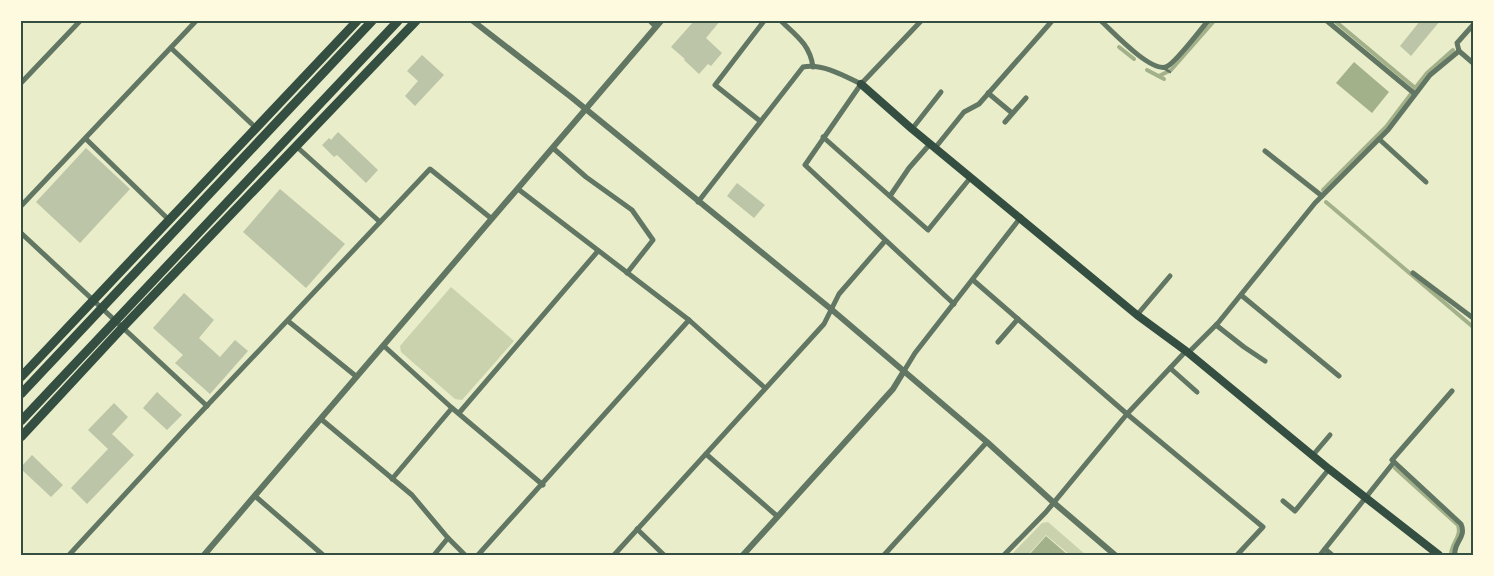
<svg xmlns="http://www.w3.org/2000/svg" width="1494" height="576" font-family="Quicksand,sans-serif">
  <style>
    .green { fill: #cad2ad }
    .water { fill: #a3b18a }
    .lines { fill: none; stroke-linecap: round; stroke-linejoin: round }
    .stream { stroke: #a3b18a; stroke-width: 4 }
    .building { fill: #bcc5a7 }
    .service { stroke: #617663; stroke-width: 2.5 }
    .minor { stroke: #617663; stroke-width: 5 }
    .tertiary { stroke: #617663; stroke-width: 6 }
    .primary { stroke: #344e41; stroke-width: 8 }
    .trunk { stroke: #344e41; stroke-width: 9 }
    .motorway { stroke: #344e41; stroke-width: 9 }
    .neatline { fill: none; stroke: #344e41; stroke-width: 2 }
  </style>
  <rect width="100%" height="100%" fill="#e9edc9"/>
  <g class="green">
    <path d="M451,287l63,54 -52,59 -7,-1 -54,-47 -1,-6z"/>
    <path d="M1048,522l38,33h-16l-24,-20 -18,20h-17l31,-32z"/>
  </g>
  <g class="water">
    <path d="M1354,62l35,30 -17,21 -36,-30z"/>
    <path d="M1046,536l22,19h-39z"/>
  </g>
  <g class="lines">
    <g class="stream">
      <path d="M1335,21l79,66h2l11,-14 26,-23"/>
      <path d="M1119,47l15,12"/>
      <path d="M1147,70l17,9"/>
      <path d="M1159,76l12,-6 43,-49"/>
      <path d="M1323,190l63,-63 28,-37"/>
      <path d="M1326,202l147,125"/>
      <path d="M1395,468l63,57c4,12 -7,18 -7,30"/>
    </g>
  </g>
  <g class="building">
    <path d="M694,21h26l-14,17 16,15 -11,13 -3,-2 -9,10 -15,-14 1,-1 -14,-12z"/>
    <path d="M1420,21h20l-29,35 -11,-10z"/>
    <path d="M422,55l22,20 -29,31 -10,-10 13,-15 -11,-10z"/>
    <path d="M338,132l40,38 -12,13 -29,-28 -3,2 -12,-12 7,-7 2,2z"/>
    <path d="M86,148l44,41 -50,54 -44,-41z"/>
    <path d="M737,183l28,22 -11,13 -27,-22z"/>
    <path d="M280,189l65,55 -39,44 -63,-56z"/>
    <path d="M184,293l30,27 -15,18 21,19 15,-17 13,11 -38,43 -35,-31 8,-8 -30,-27z"/>
    <path d="M157,392l25,23 -15,15 -24,-22z"/>
    <path d="M114,403l14,14 -16,17 22,21 -47,49 -16,-16 37,-39 -20,-19z"/>
    <path d="M32,455l31,30 -12,12 -30,-28v-2z"/>
  </g>
  <g class="lines">
    <path class="service" d="M1165,69l5,3"/>
    <g class="minor">
      <path d="M650,21l6,6"/>
      <path d="M781,21c16,15 29,24 32,46"/>
      <path d="M921,21l-60,63 -56,81 149,139"/>
      <path d="M1101,21c12,11 49,51 65,46 9,-3 34,-37 42,-46"/>
      <path d="M1327,21l88,73"/>
      <path d="M171,48l85,80"/>
      <path d="M1459,51l-2,-8 16,-18"/>
      <path d="M21,83l59,-62"/>
      <path d="M988,93l24,20"/>
      <path d="M760,121l-45,-36 49,-64"/>
      <path d="M1005,122l21,-24"/>
      <path d="M912,129l29,-37"/>
      <path d="M823,137l105,93 43,-53"/>
      <path d="M86,139l83,81"/>
      <path d="M1379,139l47,43"/>
      <path d="M297,147l83,75"/>
      <path d="M553,148l33,29 46,33 21,30 -26,33"/>
      <path d="M935,148l29,-36 15,-8 73,-83"/>
      <path d="M1265,151l57,45"/>
      <path d="M518,189l171,131 76,68"/>
      <path d="M890,196l19,-28 21,-24"/>
      <path d="M698,202l105,-135c19,-4 42,9 58,17"/>
      <path d="M21,206l175,-185"/>
      <path d="M21,233l186,173"/>
      <path d="M1413,273l60,45"/>
      <path d="M973,280l154,134 136,113 -26,28"/>
      <path d="M1241,295l98,81"/>
      <path d="M1137,315l33,-39"/>
      <path d="M288,321l69,56"/>
      <path d="M1216,325l28,22 21,14"/>
      <path d="M998,342l20,-23"/>
      <path d="M384,346l68,62 91,77"/>
      <path d="M1188,353l30,-30 97,-120 73,-73 42,-55 29,-24 14,12"/>
      <path d="M1170,368l27,24"/>
      <path d="M904,371l11,-18 106,-136"/>
      <path d="M1452,391l-60,69 69,64c6,14 -8,18 -6,31"/>
      <path d="M459,413l139,-162"/>
      <path d="M321,419l91,76 36,43 17,17"/>
      <path d="M706,454l71,62"/>
      <path d="M1313,455l17,-20"/>
      <path d="M392,479l60,-71"/>
      <path d="M255,496l68,59"/>
      <path d="M1283,501l12,10 34,-42"/>
      <path d="M637,529l27,26"/>
      <path d="M1325,549l7,6"/>
      <path d="M69,555l116,-126 245,-260 62,50"/>
      <path d="M434,555l14,-17"/>
      <path d="M478,555l211,-235"/>
      <path d="M614,555l210,-231 15,-30 46,-53"/>
      <path d="M884,555l103,-113"/>
      <path d="M1004,555l42,-43 81,-98 59,-63"/>
      <path d="M1320,555l74,-93"/>
    </g>
    <g class="tertiary">
      <path d="M473,21l98,76 260,212 156,133 66,60 62,53"/>
      <path d="M204,555l457,-534"/>
      <path d="M743,555l150,-166 11,-18"/>
    </g>
    <path class="primary" d="M861,84l51,45 225,186 49,36 143,118 110,86"/>
    <g class="trunk">
      <path d="M21,377l336,-356"/>
      <path d="M21,437l102,-110 293,-306"/>
    </g>
    <g class="motorway">
      <path d="M21,394l351,-373"/>
      <path d="M21,421l377,-400"/>
    </g>
  </g>
  <rect width="1494" height="576" fill="none" stroke="#fefae0" stroke-width="45"/>
  <rect x="22" y="22" width="1450" height="532" class="neatline"/>
</svg>
